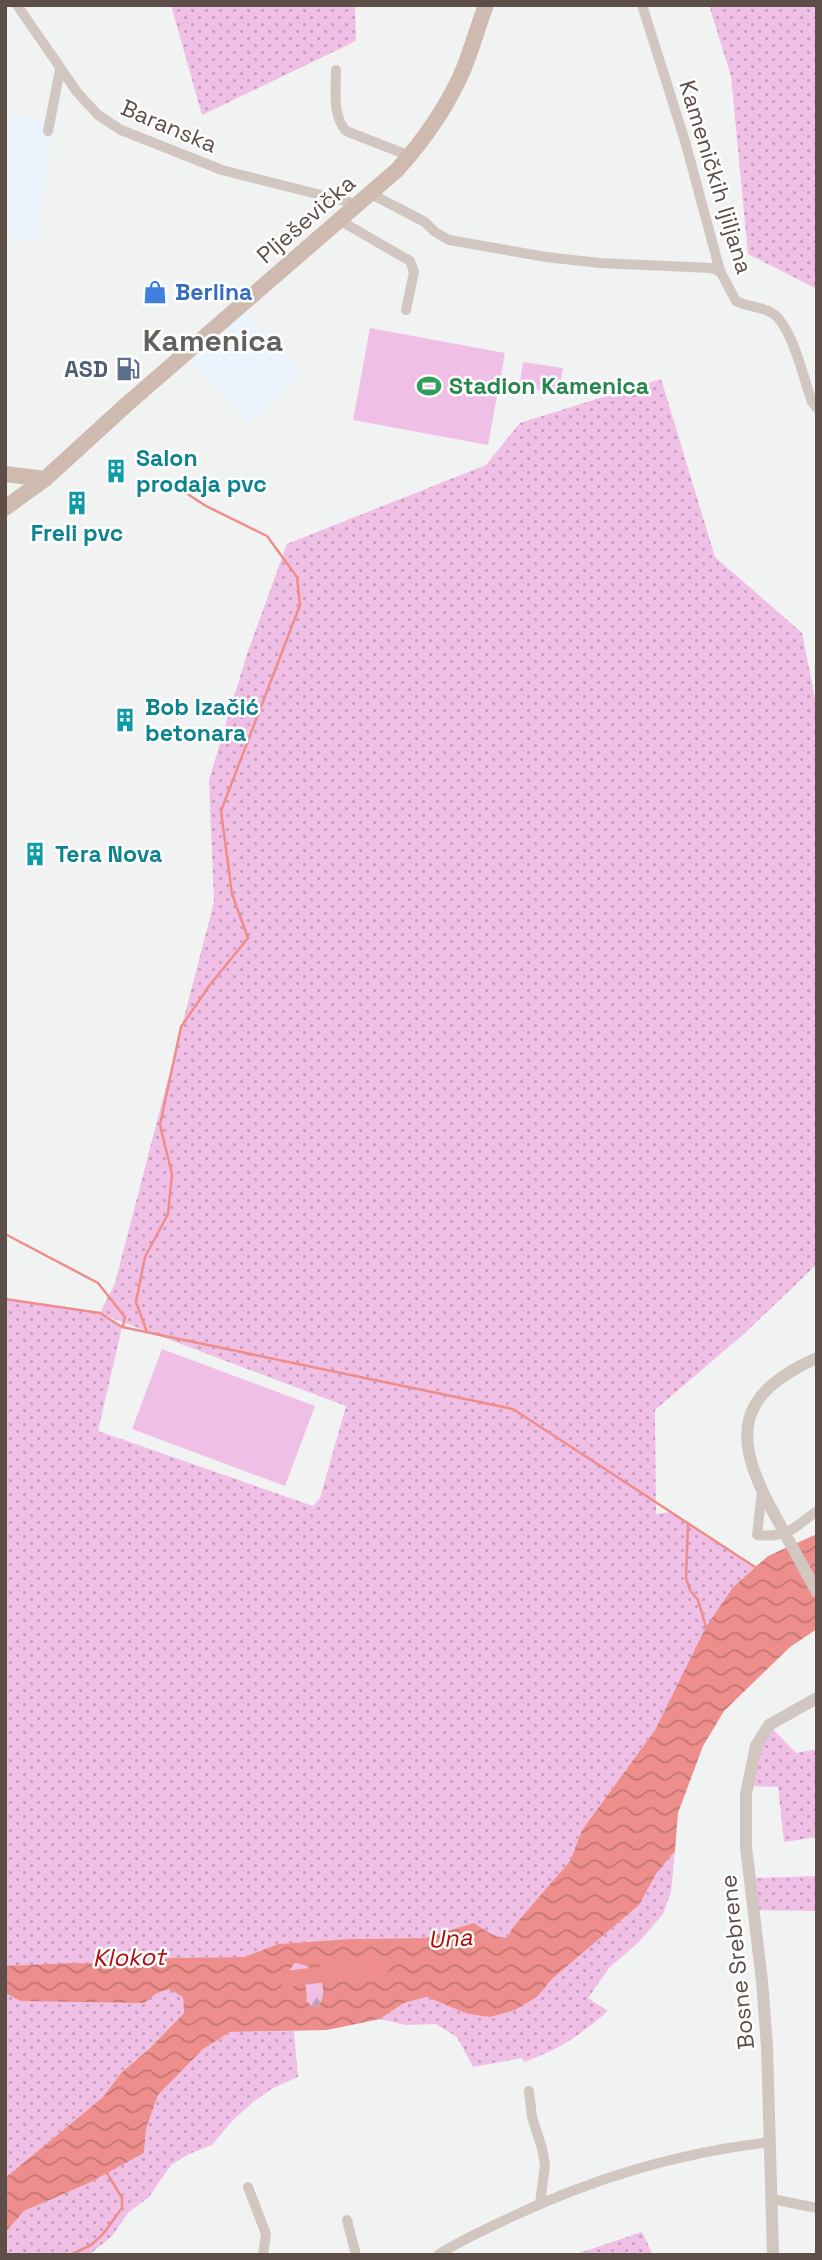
<svg xmlns="http://www.w3.org/2000/svg" width="822" height="2260" font-family="'Space Grotesk',sans-serif">
  <style>
    .commercial { fill: #ebf3fc }
    .grass { fill: url(#grass-dots); fill-rule: evenodd }
    .forest { fill: url(#forest-firs) }
    .garden { fill: #f0bfe6 }
    .water { fill: url(#water-waves); fill-rule: evenodd }
    .lines { fill: none; stroke-linecap: round; stroke-linejoin: round }
    .stream { stroke: #ed8e8c; stroke-width: 2.5 }
    .river { stroke: #ed8e8c; stroke-width: 16 }
    .minor { stroke: #d2c6c1; stroke-width: 10 }
    .tertiary { stroke: #d2c6c1; stroke-width: 12 }
    .primary { stroke: #cfbab0; stroke-width: 16 }
    .tertiary-bridge { stroke: #d2c6c1; stroke-width: 12 }
    .labels { text-anchor: middle; dominant-baseline: central; stroke-width: 5; stroke-linejoin: round; paint-order: stroke }
    .street-label { font-size: 23px; fill: #5e4e48; stroke: #fff }
    .shop-label { font-size: 23px; font-weight: bold; fill: #366cbe; stroke: #fff; text-anchor: start }
    .service-label { font-size: 23px; font-weight: bold; fill: #4e5e75; stroke: #fff; text-anchor: end }
    .leisure-label { font-size: 23px; font-weight: bold; fill: #27864d; stroke: #fff; text-anchor: start }
    .culture-label { font-size: 23px; font-weight: bold; fill: #0d838f; stroke: #fff; text-anchor: start }
    .water-label { font-size: 24px; font-style: italic; fill: #ad0f0c; stroke: #fff }
    .district-label { font-size: 30px; font-weight: bold; fill: #65605d; stroke: #fff }
  </style>
  <defs>
    <pattern id="grass-dots" width="8" height="8" patternUnits="userSpaceOnUse" patternTransform="scale(1.75)"><rect width="8" height="8" fill="#f0bfe6"/><path d="M2 2h.1M6 6h.1" fill="none" stroke="#c69dbc" stroke-width="1.8" stroke-linecap="round"/></pattern>
    <pattern id="forest-firs" width="22" height="20" patternUnits="userSpaceOnUse" patternTransform="scale(1.75)"><rect width="22" height="20" fill="#f0bfe6"/><path d="M5 1l3.5 6h-7zM16 11l3.5 6h-7z" fill="#c69dbc"/></pattern>
    <pattern id="water-waves" width="16" height="10" patternUnits="userSpaceOnUse" patternTransform="scale(1.75)"><rect width="16" height="10" fill="#ed8e8c"/><path d="M0 5q4-4 8 0t8 0" fill="none" stroke="#c37674"/></pattern>
  </defs>
  <rect width="100%" height="100%" fill="#f0f3f2"/>
  <g class="commercial">
    <path d="M5,113l51,9 -22,120 -29,-5z"/>
    <path d="M239,305l62,66 -53,52 -65,-70z"/>
  </g>
  <g class="grass">
    <path d="M171,5h184l1,36 -154,74z"/>
    <path d="M709,5h108v284l-69,-35 -17,-178z"/>
    <path d="M661,379l54,178 87,76 15,76v555l-71,68 -91,78 1,104 15,-2 84,55 -22,20 -26,40 -52,103 -73,100 -12,31 -57,66 -6,11 -13,-2 -20,-12 -49,14 -76,1 -71,5 -34,13 -73,1 6,33 6,6 1,16 -35,36 -28,24 -18,24 -98,81v-879l95,14 15,-30 99,-381 -5,-122 38,-126 40,-110 199,-79 34,-42zM104,1315l242,91 -26,92 -7,8 -215,-75 24,-104z"/>
    <path d="M769,1725l27,28 21,-4v88l-33,5 -6,-55 -31,-1z"/>
    <path d="M675,1851l-4,41 -8,22 -25,29 -28,24 -22,31 20,13c-29,25 -48,38 -84,51l-2,-4 -49,9 -16,-30 -21,-13 -30,1 -26,-6 24,-16 24,-6 41,17 21,3 25,-7 22,-13 15,-18 87,-74 17,-31z"/>
    <path d="M817,1876v35l-64,-1 -3,-32z"/>
    <path d="M294,2031l4,46 -25,11 -21,15 -19,17 -21,25 -23,9 -18,11 -22,32 -21,16 -16,23 -23,19h-84v-22l19,-22 65,-28 55,-30 2,-24 12,-34 44,-45 28,-18z"/>
    <path d="M642,2232l11,23h-80z"/>
  </g>
  <path class="forest" d="M295,1963c22,3 35,21 24,43l-6,1c-8,-7 -9,-13 -6,-24l-7,-8 -10,-4z"/>
  <g class="garden">
    <path d="M370,328l135,25 -17,92 -135,-25z"/>
    <path d="M523,362l40,6 -4,25 -40,-6z"/>
    <path d="M162,1349l153,57 -30,80 -153,-57z"/>
  </g>
  <path class="water" d="M817,1534v95l-27,18 -66,64 -21,35 -25,67 -3,38 -19,23 -17,31 -87,74 -15,18 -22,13 -25,7 -22,-3 -41,-17 -23,6 -24,16 -53,11 -97,2 -28,18 -44,45 -12,34 -2,24 -55,30 -65,28 -19,22v-55l98,-81 18,-24 28,-24 35,-36 -1,-16 -14,-8 -12,4 -13,10 -123,-2 -16,-8v-27l68,-3 59,1 39,-6 73,-1 34,-13 71,-5 76,-1 49,-15 20,13 13,2 6,-11 57,-66 12,-31 73,-100 51,-103 27,-40 35,-31zM295,1963c22,3 35,21 24,43l-6,1 -6,-6 -2,-26 -15,-5z"/>
  <g class="lines">
    <g class="stream">
      <path d="M5,1234l93,49 27,34 -2,9"/>
      <path d="M5,1299l95,14 22,14 391,82 242,158"/>
      <path d="M147,1332l-11,-30 9,-45 23,-43 4,-40 -12,-49 21,-98 28,-41 39,-48 -16,-44 -11,-83 79,-206 -3,-28 -30,-41 -61,-30 -37,-24"/>
      <path d="M688,1523l-2,55 4,12 8,10 8,27"/>
      <path d="M70,2255l21,-10 12,-11 19,-26v-10l-15,-25"/>
    </g>
    <path class="river" d="M286,1979l96,-12"/>
    <g class="minor">
      <path d="M17,5l60,87 21,23 23,15 101,40 135,34"/>
      <path d="M642,5l43,136 35,130 16,30c11,6 25,5 36,12 20,12 32,67 40,89l5,6"/>
      <path d="M336,70c0,20 -4,45 10,61l64,25"/>
      <path d="M48,131l12,-61"/>
      <path d="M371,194l54,28 10,10 14,8 97,17 54,6 111,5 9,3"/>
      <path d="M339,220l71,41 4,11 -8,38"/>
      <path d="M762,1491l-5,44c32,3 36,-7 60,-24"/>
      <path d="M529,2091l3,26 10,31 3,17 -5,39"/>
      <path d="M248,2187l18,47 -3,21"/>
      <path d="M772,2199l45,9"/>
      <path d="M347,2220l9,35"/>
      <path d="M438,2255c23,-15 47,-25 71,-37 85,-40 168,-65 261,-76"/>
    </g>
    <g class="tertiary">
      <path d="M772,1510c-40,-74 -36,-116 45,-152"/>
      <path d="M773,2255l-6,-209 -5,-65 -16,-134v-53l10,-48 13,-21 48,-27"/>
    </g>
    <g class="primary">
      <path d="M5,474l40,5"/>
      <path d="M5,508l40,-29 81,-74 271,-235c27,-30 51,-64 67,-102 8,-20 14,-42 22,-63"/>
    </g>
    <path class="tertiary-bridge" d="M772,1510l45,82"/>
  </g>
  <defs>
    <g id="shop-bare" transform="scale(1.89)"><path d="M-5-2.5h2.3a2.7 3.5 0 0 1 5.4 0H5L5.5 6h-11ZM-1.5-2.5h3a1.5 2.3 0 0 0-3 0Z" fill="#3f7fe0" stroke="#fff" stroke-width="2.5" paint-order="stroke"/></g>
    <g id="fuel-bare" transform="scale(1.89)"><path d="M-5.5-6h7V0h2V4h1.3V-2.5L3-4.5l.8-.8L6-3V5H2.5V1h-1V6h-7ZM-4.2-4.7v3.2H.2V-4.7Z" fill="#5c6f8a" stroke="#fff" stroke-width="2.5" paint-order="stroke"/></g>
    <g id="stadium-bare" transform="scale(1.89)"><path d="M0-5a6.5 5 0 1 0 0 10a6.5 5 0 1 0 0-10ZM-3.5-1.8h7v3.6h-7Z" fill="#2e9e5b" stroke="#fff" stroke-width="2.5" paint-order="stroke"/></g>
    <g id="building-bare" transform="scale(1.89)"><path d="M-4-6H4V6H1V3H-1V6H-4ZM-2.5-4.3h1.7v1.8h-1.7ZM.8-4.3h1.7v1.8H.8ZM-2.5-1h1.7V.8h-1.7ZM.8-1h1.7V.8H.8Z" fill="#0f9aa8" stroke="#fff" stroke-width="2.5" paint-order="stroke"/></g>
  </defs>
  <g fill-rule="evenodd">
    <use href="#shop-bare" x="155" y="292"/>
    <use href="#fuel-bare" x="128" y="369"/>
    <use href="#stadium-bare" x="429" y="386"/>
    <use href="#building-bare" x="116" y="471"/>
    <use href="#building-bare" x="77" y="503"/>
    <use href="#building-bare" x="125" y="720"/>
    <use href="#building-bare" x="35" y="854"/>
  </g>
  <g class="labels">
    <g class="street-label">
      <text transform="translate(169 126) rotate(23)">Baranska</text>
      <text transform="translate(716 177) rotate(73)">Kameničkih ljiljana</text>
      <text transform="translate(306 219) rotate(-41)">Plješevička</text>
      <text transform="translate(737 1962) rotate(-96)">Bosne Srebrene</text>
    </g>
    <g class="shop-label">
      <text x="175" y="292">Berlina</text>
    </g>
    <g class="service-label">
      <text x="108" y="369">ASD</text>
    </g>
    <g class="leisure-label">
      <text x="449" y="386">Stadion Kamenica</text>
    </g>
    <g class="culture-label">
      <text x="136" y="458">Salon<tspan x="136" dy="26">prodaja pvc</tspan></text>
      <text x="77" y="533" text-anchor="middle">Freli pvc</text>
      <text x="145" y="707">Bob Izačić<tspan x="145" dy="26">betonara</tspan></text>
      <text x="55" y="854">Tera Nova</text>
    </g>
    <g class="water-label">
      <text transform="translate(450 1938) rotate(-4)">Una</text>
      <text transform="translate(129 1957) rotate(-1)">Klokot</text>
    </g>
    <g class="district-label">
      <text x="213" y="340">Kamenica</text>
    </g>
  </g>
  <rect width="822" height="2260" fill="none" stroke="#5e4e48" stroke-width="14"/>
</svg>
